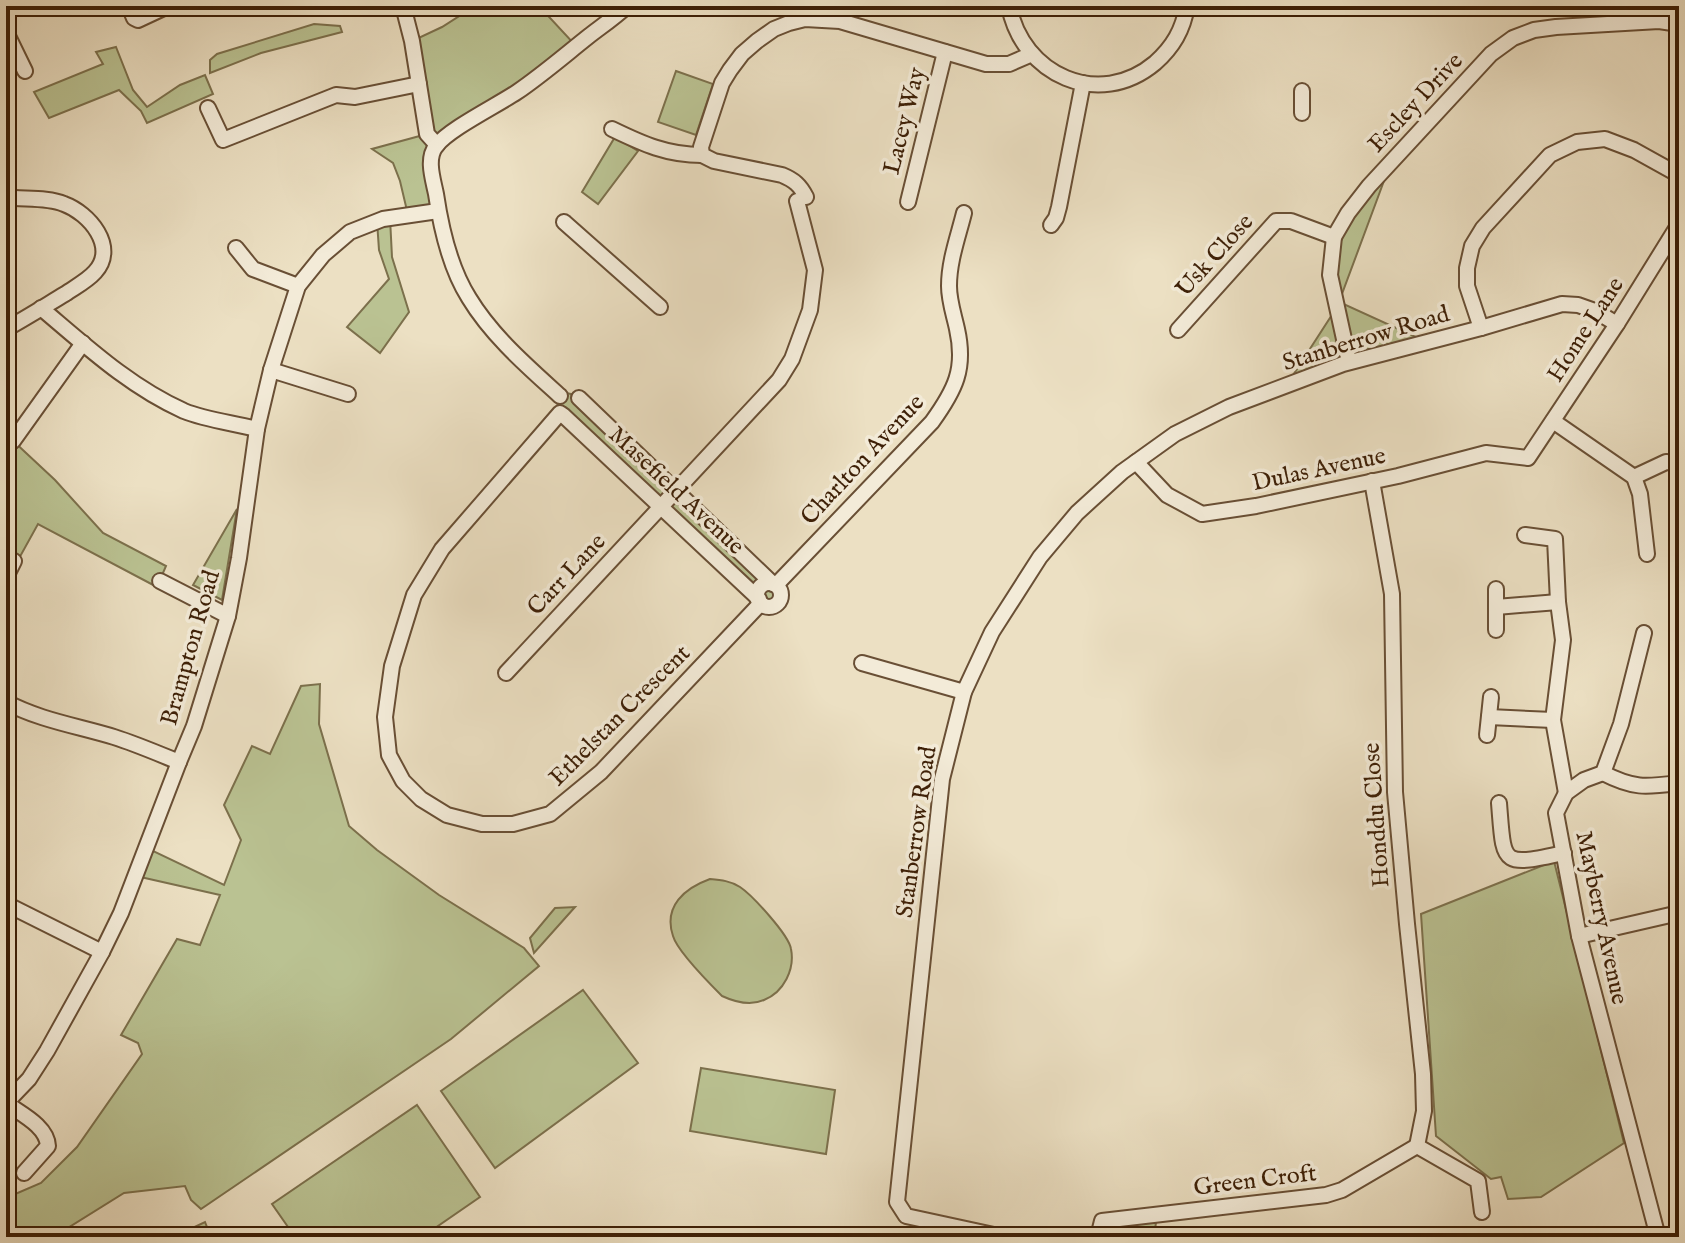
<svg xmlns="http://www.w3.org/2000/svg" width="1685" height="1243" font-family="'IM FELL English',serif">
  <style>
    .green { fill: #bac292; stroke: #7c704c; stroke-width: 2 }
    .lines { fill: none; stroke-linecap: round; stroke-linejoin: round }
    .minor-casing { stroke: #694f35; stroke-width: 18 }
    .minor { stroke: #f3ebd8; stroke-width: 14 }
    .labels { text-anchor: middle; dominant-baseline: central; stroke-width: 7; stroke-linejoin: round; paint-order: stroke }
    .street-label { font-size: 24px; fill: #3d1f06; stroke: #f3ebd8 }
  </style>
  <rect width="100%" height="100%" fill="#ece0c3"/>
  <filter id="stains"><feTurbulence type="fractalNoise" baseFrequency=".0025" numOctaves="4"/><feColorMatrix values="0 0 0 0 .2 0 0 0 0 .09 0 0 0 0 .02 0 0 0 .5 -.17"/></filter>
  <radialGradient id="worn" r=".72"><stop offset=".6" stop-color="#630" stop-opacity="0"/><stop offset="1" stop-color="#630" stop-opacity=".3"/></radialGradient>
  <g class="green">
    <path d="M475,6h64l38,41 -140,98 1,66 -30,4 -8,-34 -7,-18 -21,-14 55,-15 -15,-93 30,-14z"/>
    <path d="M314,24l26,2 2,6 -81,21 -51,20v-13l7,-6z"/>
    <path d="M116,47l17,43 14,17 33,-22 25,-10 8,19 -66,29 -6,-12 -22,-21 -70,28 -15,-26 69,-28 -7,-12z"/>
    <path d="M676,71l37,13 -17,51 -38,-13z"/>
    <path d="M615,137l23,14 -40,53 -16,-12z"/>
    <path d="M1391,162l-52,140 88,40 -141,44 51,-79 -3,-70z"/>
    <path d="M390,218l2,39 17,55 -29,41 -33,-26 42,-48 -10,-29 -2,-29z"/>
    <path d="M566,393l10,2 200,190 5,11 -7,10 -10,-1 -204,-192 -3,-11 2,-5z"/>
    <path d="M10,438l45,42 48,53 63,33 -9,21 -119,-63 -21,38 -11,-5v-25l7,-18 -7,-4v-67z"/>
    <path d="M237,509l-15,91 -29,-15z"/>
    <path d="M320,684l-1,40 30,102 28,24 62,45 85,53 15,18 -88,73 -250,170 -10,-9 -6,-14 -61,7 -66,41 -10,3h-42v-39l35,-15 36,-36 65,-93 -4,-11 -17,-8 56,-96 23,6 20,-50 -84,-19 11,-28 77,37 17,-45 -17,-35 28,-59 18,8 31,-68z"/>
    <path d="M1554,861l70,282 -83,54 -33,2 -7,-22 -10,2 -55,-43 -15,-222z"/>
    <path d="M710,879c11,1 21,2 30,8 12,8 49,48 51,62 4,20 -7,43 -27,51 -13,6 -29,2 -42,-4 -12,-12 -45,-46 -49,-60 -10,-30 12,-48 37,-57z"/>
    <path d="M575,907l-41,46 -4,-15 25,-30z"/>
    <path d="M583,990l55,73 -143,105 -54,-77z"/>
    <path d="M701,1068l134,22 -9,64 -136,-23z"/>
    <path d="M417,1105l63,92 -58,40h-127l-23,-33z"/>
    <path d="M1157,1215l-3,22h-56l4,-16z"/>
    <path d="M205,1222l6,15h-38z"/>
  </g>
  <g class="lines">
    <g class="minor-casing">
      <g id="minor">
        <path d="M129,6l5,12 4,2 30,-14"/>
        <path d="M403,6l9,35 15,93 10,11"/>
        <path d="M1009,6c13,69 90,104 146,57 18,-16 28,-33 32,-57"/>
        <path d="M6,32l19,39"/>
        <path d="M1302,91v22"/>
        <path d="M208,108l15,32 113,-45 19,2 64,-13"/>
        <path d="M612,129c31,15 55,26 90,26"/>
        <path d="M806,197c-6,-12 -12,-17 -24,-22l-68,-14 -12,-6 -1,-8 21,-64 8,-13 12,-16 15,-13 17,-12 15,-6 16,-4 35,2 146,43h23l23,-10"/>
        <path d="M908,202l37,-150"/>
        <path d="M564,222l96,85"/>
        <path d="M1051,225l5,-7 3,-11 24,-124"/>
        <path d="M236,248l17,21 45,17"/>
        <path d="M41,308c45,38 89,79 143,103 22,9 50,12 73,18"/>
        <path d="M1481,328l-14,-42v-18l5,-22 11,-18 67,-73 27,-13 28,-3 29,11 45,25"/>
        <path d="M6,329c20,-11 39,-23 59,-35 10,-7 22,-13 30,-22 23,-25 -6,-59 -31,-68 -14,-6 -34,-5 -49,-6"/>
        <path d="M1178,330l98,-109h15l43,16"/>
        <path d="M1349,362l-19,-87 4,-38 14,-24 21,-27 122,-132 22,-16 21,-8 22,-3 103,-6 20,3"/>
        <path d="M271,370l77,24"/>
        <path d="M560,396c-33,-30 -68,-60 -91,-98 -19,-30 -28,-70 -33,-104 -3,-15 -10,-35 0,-48 13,-17 60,-40 81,-54 25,-17 48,-37 72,-56 13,-10 26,-19 38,-30"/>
        <path d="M579,398l194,186"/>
        <path d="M560,413l-118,136 -28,46 -22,71 -7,51 4,38 14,26 18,18 26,16 35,9h31l37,-10 51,-42 160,-169"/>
        <path d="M563,415l196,184"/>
        <path d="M1553,421l81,56 6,17 7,60"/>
        <path d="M13,441l70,-98"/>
        <path d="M1136,462l31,33 35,19 54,-8 142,-30 88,-23 42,5 89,-134 62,-100"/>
        <path d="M1634,477l32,-15 13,1"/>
        <path d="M1372,481l20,113 3,198 12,132 16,150 1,37 -7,35"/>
        <path d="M1525,535l30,4 3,63 5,38 -10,80 13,73"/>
        <path d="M6,577l8,-16"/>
        <path d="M160,581l68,35"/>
        <circle cx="769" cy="595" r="12"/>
        <path d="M776,585l156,-163c23,-32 34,-53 25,-93 -3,-14 -8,-28 -8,-43 0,-25 9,-49 15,-73"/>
        <path d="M1496,589v41"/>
        <path d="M1496,607l62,-5"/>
        <path d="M1644,633l-23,91 -18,49 -19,7 -18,13 -10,20 23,123 79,301"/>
        <path d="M862,663l102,29"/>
        <path d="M506,673l273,-293 13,-21 18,-49 5,-40 -18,-69"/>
        <path d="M6,702c33,18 72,24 108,35 22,7 43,16 65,25"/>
        <path d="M1489,717l64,3"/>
        <path d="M1487,735l4,-38"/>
        <path d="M1603,773c31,16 43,14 76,10"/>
        <path d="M1499,803c5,62 1,64 65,50"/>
        <path d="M6,904l96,48"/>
        <path d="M1579,936l100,-23"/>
        <path d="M1417,1146l61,35 4,31"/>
        <path d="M24,1173l24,-27c-1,-20 -27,-32 -42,-43l23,-24 18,-28 55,-99 19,-39 58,-151 15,-36 34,-110 11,-58 18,-129 14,-59 27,-84 25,-31 27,-23 33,-13 55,-8"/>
        <path d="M1003,1237l-97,-21 -9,-14 45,-423 22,-87 28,-60 48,-75 37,-44 45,-41 53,-38 54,-27 114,-43 138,-36 81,-24 16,1 17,6 22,13"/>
        <path d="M1098,1237l4,-16 224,-26 16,-5 75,-44"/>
      </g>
    </g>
    <use href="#minor" class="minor"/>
  </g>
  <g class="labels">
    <g class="street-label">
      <text transform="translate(1416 103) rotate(-47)">Escley Drive</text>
      <text transform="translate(905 121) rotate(-76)">Lacey Way</text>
      <text transform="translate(1215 256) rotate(-48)">Usk Close</text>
      <text transform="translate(1586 330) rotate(-57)">Home Lane</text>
      <text transform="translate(1366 339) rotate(-17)">Stanberrow Road</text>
      <text transform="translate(863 460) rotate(-47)">Charlton Avenue</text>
      <text transform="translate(1319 470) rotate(-12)">Dulas Avenue</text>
      <text transform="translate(676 491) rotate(43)">Masefield Avenue</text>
      <text transform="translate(567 575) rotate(-47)">Carr Lane</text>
      <text transform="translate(191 648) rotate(-74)">Brampton Road</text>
      <text transform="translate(620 716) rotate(-45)">Ethelstan Crescent</text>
      <text transform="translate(1377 815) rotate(-94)">Honddu Close</text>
      <text transform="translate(917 832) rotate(-82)">Stanberrow Road</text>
      <text transform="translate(1601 918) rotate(78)">Mayberry Avenue</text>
      <text transform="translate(1255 1181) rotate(-7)">Green Croft</text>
    </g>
  </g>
  <rect width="1685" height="1243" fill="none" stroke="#ece0c3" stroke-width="32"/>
  <rect x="8" y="8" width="1669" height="1227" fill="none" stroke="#3d1f06" stroke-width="4"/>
  <rect x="16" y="16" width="1653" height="1211" fill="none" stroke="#3d1f06" stroke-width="2"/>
  <rect width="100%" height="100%" filter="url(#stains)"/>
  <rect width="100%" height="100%" fill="url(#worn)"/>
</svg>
